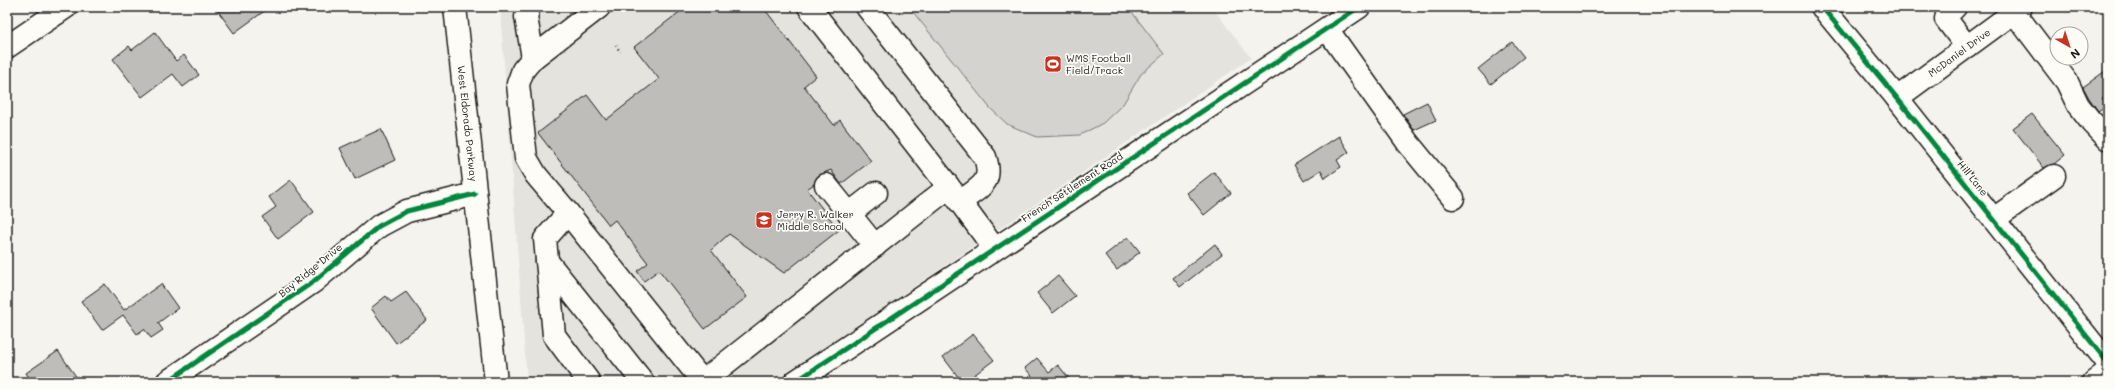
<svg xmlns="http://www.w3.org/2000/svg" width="2115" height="389" font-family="Mali,sans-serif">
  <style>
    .built { fill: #e4e3de }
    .green { fill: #d4d3cf; stroke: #787876 }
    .building { fill: #bebdba; stroke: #1c1c1c }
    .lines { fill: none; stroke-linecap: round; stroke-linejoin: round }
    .minor-casing { stroke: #1c1c1c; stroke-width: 25 }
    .major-casing { stroke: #1c1c1c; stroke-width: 25 }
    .path { stroke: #1c1c1c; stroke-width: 2.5; stroke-dasharray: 1 3; stroke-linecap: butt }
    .minor { stroke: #fdfcf7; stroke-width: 22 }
    .major { stroke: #fdfcf7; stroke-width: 22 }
    .cycleway-casing { stroke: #fdfcf7; stroke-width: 8 }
    .cycleway { stroke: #00873e; stroke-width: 5 }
    .labels { text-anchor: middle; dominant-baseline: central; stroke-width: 3.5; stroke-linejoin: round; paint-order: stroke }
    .street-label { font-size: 10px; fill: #1c1c1c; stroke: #fdfcf7 }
    .poi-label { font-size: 10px; fill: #1c1c1c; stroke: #fdfcf7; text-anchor: start }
  </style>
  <rect width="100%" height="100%" fill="#f4f3ee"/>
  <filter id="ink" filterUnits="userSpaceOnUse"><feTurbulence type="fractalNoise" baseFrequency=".025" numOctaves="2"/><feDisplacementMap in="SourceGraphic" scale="8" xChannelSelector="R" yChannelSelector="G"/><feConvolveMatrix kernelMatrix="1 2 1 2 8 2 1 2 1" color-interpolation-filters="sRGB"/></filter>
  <g filter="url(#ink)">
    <path class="built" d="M500,7h712l39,51 -477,324h-247z"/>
    <path class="green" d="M909,7h219l36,47 -23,20 -18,30 -20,19 -23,12 -43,2 -30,-13 -17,-16z"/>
    <g class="building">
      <path d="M215,7h55l-36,26z"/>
      <path d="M686,7h77l53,69 -12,10 30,39 6,-5 31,41 -30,23 -10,-14 -12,5 -5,9 -7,5 32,41 -55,43 -55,-39 -18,16 36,47 -42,32 -46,-59 -15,11 -7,-10 11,-8 -33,-43 -6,5 -71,-92 49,-38 19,25 53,-41 -25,-32z"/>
      <path d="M155,32l21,29 8,-6 15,20 -16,12 -10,-13 -31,23 -29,-38 16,-13 3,4z"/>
      <path d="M1512,42l12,15 -33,27 -13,-15z"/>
      <path d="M2108,69v25l-6,4 5,7 -9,6 -9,-13 -6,-11z"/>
      <path d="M1427,102l9,18 -22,10 -11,-16z"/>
      <path d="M2032,114l33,41 -11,9 -10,4 -31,-40z"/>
      <path d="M381,129l14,31 -40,19 -15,-31z"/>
      <path d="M1339,136l10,16 -12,8 4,7 -16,11 -4,-8 -17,11 -10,-16z"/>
      <path d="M1214,172l17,21 -27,22 -17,-22z"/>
      <path d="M291,180l23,32 -36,27 -16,-22 14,-10 -7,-10z"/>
      <path d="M1128,237l12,15 -23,18 -12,-15z"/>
      <path d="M1215,244l7,10 -42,33 -7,-9z"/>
      <path d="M1058,276l17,20 -22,17 -16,-20z"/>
      <path d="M105,284l19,26 37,-26 17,24 -20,15 5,7 -12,8 -7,-9 -7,5 -14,-19 -21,15 -21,-29z"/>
      <path d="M406,292l21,28 -31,23 -25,-35 15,-12 5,6z"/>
      <path d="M973,334l21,26 -29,22h-3l-19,-25z"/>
      <path d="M58,351l22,31h-48l-6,-9z"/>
      <path d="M1037,358l12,14 9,-7 14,17h-35l-12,-14z"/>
    </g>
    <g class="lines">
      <g class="minor-casing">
        <g id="minor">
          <path d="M529,7l-3,10 7,41"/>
          <path d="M867,7l118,150c9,27 -6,30 -25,45"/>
          <path d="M1822,7l75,91 211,265"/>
          <path d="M1955,7l-8,8 -1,4 21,28"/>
          <path d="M2014,12l53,70 11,23 11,14 19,20"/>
          <path d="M1327,29l81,114 45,55"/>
          <path d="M7,47l59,-40"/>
          <path id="s1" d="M1897,98l124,-91"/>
          <path d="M826,185l49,61"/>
          <path d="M952,191l42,57"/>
          <path d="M568,213l135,169"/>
          <path d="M849,214l27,-21"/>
          <path d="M1994,219l60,-43"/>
          <path d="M547,261l96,121"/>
          <path d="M167,382l146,-100 66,-56 28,-15 68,-17"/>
          <path d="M589,382l-35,-47 -9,-96 23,-26 -32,-38 -10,-17 -8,-74 5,-14 10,-12 66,-51"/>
          <path d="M702,382l247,-195 -140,-180"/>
          <path d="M795,382l564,-375"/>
          <path d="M2094,382l14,-11"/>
        </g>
      </g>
      <g class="major-casing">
        <g id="major">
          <path id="s2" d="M455,7l41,375"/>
        </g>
      </g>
      <path class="path" d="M616,45l4,7"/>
      <use href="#minor" class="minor"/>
      <use href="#major" class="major"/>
      <g class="cycleway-casing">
        <g id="cycleway">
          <path d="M1822,7l75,91 211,265"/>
          <path d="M167,382l146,-100 66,-56 28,-15 68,-17"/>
          <path d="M795,382l564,-375"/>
        </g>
      </g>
      <use href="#cycleway" class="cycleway"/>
    </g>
  </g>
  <defs>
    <g id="stadium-square" transform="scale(0.9)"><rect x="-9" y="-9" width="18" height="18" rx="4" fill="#c8321e" stroke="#fdfcf7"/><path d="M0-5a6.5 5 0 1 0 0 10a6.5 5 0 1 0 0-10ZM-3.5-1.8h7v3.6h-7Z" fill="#fff"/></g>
    <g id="school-square" transform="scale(0.9)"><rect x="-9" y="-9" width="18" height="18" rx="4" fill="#c8321e" stroke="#fdfcf7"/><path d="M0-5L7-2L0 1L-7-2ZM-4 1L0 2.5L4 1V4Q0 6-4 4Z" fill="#fff"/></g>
  </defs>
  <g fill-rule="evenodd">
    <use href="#stadium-square" x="1053" y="64"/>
    <use href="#school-square" x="764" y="220"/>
  </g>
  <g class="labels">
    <g class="street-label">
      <text stroke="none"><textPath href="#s1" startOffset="77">McDaniel Drive</textPath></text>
      <text stroke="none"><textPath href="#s2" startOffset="117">West Eldorado Parkway</textPath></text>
      <text transform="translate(1973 178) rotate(51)">Hill Lane</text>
      <text transform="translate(1072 187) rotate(-33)">French Settlement Road</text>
      <text transform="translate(310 270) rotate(-39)">Bay Ridge Drive</text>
    </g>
    <g class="poi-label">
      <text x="1066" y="58">WMS Football<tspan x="1066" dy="12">Field/Track</tspan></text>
      <text x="777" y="214">Jerry R. Walker<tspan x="777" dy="12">Middle School</tspan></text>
    </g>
  </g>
  <rect width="2115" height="389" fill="none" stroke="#fdfcf7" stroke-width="24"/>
  <rect x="12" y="12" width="2091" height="365" fill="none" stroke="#1c1c1c" stroke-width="1.5" filter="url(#ink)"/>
  <g transform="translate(2069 46) rotate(141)"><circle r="19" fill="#fdfcf7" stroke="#a3a29f"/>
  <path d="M0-3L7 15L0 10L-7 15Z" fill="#c8321e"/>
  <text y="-6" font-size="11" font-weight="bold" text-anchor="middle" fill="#1c1c1c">N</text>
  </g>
</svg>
